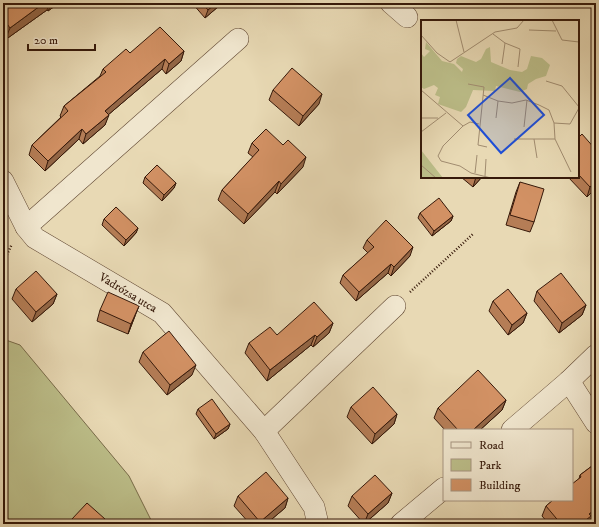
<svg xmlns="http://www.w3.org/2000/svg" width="599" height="527" font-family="'IM FELL DW Pica',serif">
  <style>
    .green { fill: #bcbe89; stroke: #796c4a }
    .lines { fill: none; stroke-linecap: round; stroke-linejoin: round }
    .minor-casing { stroke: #624934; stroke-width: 22 }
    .path { stroke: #36190a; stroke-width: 2.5; stroke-dasharray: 1 2; stroke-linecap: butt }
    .minor { stroke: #f0e6ce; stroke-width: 21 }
    .wall { fill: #b57d56; stroke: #36190a }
    .shaded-wall { fill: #936646; stroke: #36190a }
    .building { fill: #d29164; stroke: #36190a }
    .labels { text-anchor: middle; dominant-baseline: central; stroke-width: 3.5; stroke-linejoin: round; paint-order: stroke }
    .street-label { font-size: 12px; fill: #36190a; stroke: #f0e6ce }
    .inset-road { fill: none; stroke: #a18c70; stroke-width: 1 }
    .view { fill: #1d4ed8; fill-opacity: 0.15; stroke: #1d4ed8; stroke-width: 2 }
    .inset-edge { fill: none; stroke: #36190a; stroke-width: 2 }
  </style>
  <rect width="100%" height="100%" fill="#e8d9b4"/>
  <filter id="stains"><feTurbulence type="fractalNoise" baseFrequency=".005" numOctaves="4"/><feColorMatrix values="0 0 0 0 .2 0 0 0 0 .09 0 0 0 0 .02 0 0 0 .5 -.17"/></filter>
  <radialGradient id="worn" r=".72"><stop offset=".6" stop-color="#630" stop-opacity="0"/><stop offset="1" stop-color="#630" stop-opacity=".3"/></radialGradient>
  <path class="green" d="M3,339l17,6 109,131 24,48h-150z"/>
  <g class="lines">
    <g class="minor-casing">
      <g id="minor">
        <path d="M391,3l16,14"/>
        <path d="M3,181l23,46 9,11 127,75 102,118 50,76 4,17"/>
        <path d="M26,227l212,-188"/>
        <path d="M569,381l27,42"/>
        <path d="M512,430l57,-49 27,-26"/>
        <path d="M264,431l131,-125"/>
        <path d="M401,524l43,-36"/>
      </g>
    </g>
    <g class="path">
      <path d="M3,263l9,-19"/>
      <path d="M410,292l63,-58"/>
    </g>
    <use href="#minor" class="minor"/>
  </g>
  <g class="wall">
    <path d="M3,3h56l-11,8 -1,-1 -42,30 -2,-3z"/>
    <path d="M192,3h28l-1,3 -14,12z"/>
    <path d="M184,51l-3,10 -15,13 -4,-5 -54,46 -3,10 -22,19 -4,-5 -34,32 -16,-16 3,-10 29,-28 -1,-1 4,-10 36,-30 3,-7 27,-16z"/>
    <path d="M273,90l46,14 -20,22 -30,-26z"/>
    <path d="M578,138l18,50 -9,9 -19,-20h10z"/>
    <path d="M252,143l51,24 -26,27 -2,-2 -31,32 -26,-24 4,-10 31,-33 -5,-4z"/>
    <path d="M145,177l31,6 -2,5 -12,13 -19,-18z"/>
    <path d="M461,177h21l-9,10z"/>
    <path d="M520,182l14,40 -4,10 -24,-7 10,-33z"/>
    <path d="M420,213l33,3 -2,5 -19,15 -14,-18z"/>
    <path d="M104,219l34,9 -2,5 -12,13 -22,-21z"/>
    <path d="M367,240l43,16 -19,20 -3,-3 -32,28 -16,-18 3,-8 25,-22 -5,-5z"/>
    <path d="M16,289l41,5 -4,10 -21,18 -20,-23z"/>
    <path d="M537,291l49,14 -4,10 -23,18 -25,-32z"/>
    <path d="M493,301l34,12 -4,10 -15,12 -19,-24z"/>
    <path d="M100,310l35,6 -7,18 -31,-13z"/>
    <path d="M333,323l-4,10 -16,14 -2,-2 -44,36 -22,-28 4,-10 28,-8z"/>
    <path d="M143,352l49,23 -25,20 -28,-33z"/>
    <path d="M506,400l-4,10 -22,20h-35l-11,-12 4,-10z"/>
    <path d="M351,407l46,7 -3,10 -22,20 -25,-27z"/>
    <path d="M198,409l32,15 -2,5 -14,10 -18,-25z"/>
    <path d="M596,463l-7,59 -1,2h-39l-7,-8 4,-10 33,-27 1,-4z"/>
    <path d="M392,493l-4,10 -24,21 -16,-18 4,-10z"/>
    <path d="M238,496l50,2 -3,10 -19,16h-16l-16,-18z"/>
    <path d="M72,519l31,5h-33z"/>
  </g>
  <g class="shaded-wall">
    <path d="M44,3h6l-3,7 -42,30 5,-12z"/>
    <path d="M52,3h7l-11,8z"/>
    <path d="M216,3h4l-1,3 -14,12 3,-8z"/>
    <path d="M184,51l-3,10 -15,13 3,-10z"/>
    <path d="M165,59l-3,10 -61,52 4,-10z"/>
    <path d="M322,94l-3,10 -20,22 4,-10z"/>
    <path d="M109,115l-4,10 -22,19 3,-10z"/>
    <path d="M82,129l-3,10 -34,32 3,-10z"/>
    <path d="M306,157l-3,10 -26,27 4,-10z"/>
    <path d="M476,177h6l-9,10z"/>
    <path d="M279,181l-4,11 -31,32 4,-10z"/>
    <path d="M596,181v7l-9,9 3,-10z"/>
    <path d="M176,183l-2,5 -12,13 2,-6z"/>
    <path d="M453,216l-2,5 -19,15 2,-5z"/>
    <path d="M138,228l-2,5 -12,13 2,-6z"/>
    <path d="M413,247l-3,9 -19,20 3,-9z"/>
    <path d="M391,264l-3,9 -32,28 3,-9z"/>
    <path d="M57,294l-4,10 -21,18 4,-10z"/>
    <path d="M586,305l-4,10 -23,18 3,-10z"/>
    <path d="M139,306l-4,10 -7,18 3,-10z"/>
    <path d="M527,313l-4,10 -15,12 4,-10z"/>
    <path d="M333,323l-4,10 -16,14 4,-10z"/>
    <path d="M315,335l-4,10 -44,36 3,-11z"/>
    <path d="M196,365l-4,10 -25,20 3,-10z"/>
    <path d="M506,400l-4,10 -22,20h-7z"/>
    <path d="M397,414l-3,10 -22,20 3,-10z"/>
    <path d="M230,424l-2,5 -14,10 2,-5z"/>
    <path d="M392,493l-4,10 -24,21 4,-10z"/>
    <path d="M288,498l-3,10 -19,16h-7l1,-2z"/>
    <path d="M596,509v7l-7,6 -1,2h-7l8,-10z"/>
    <path d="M105,519l-2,5h-3z"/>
  </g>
  <g class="building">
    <path d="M3,3h41l-34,25 -7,-10z"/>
    <path d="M202,3h14l-8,7z"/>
    <path d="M160,27l24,24 -15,13 -4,-5 -60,52 4,4 -23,19 -4,-5 -34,32 -16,-16 36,-34 -4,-5 42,-34 -3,-3 23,-20 4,4z"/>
    <path d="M292,68l30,26 -19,22 -30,-26z"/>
    <path d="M266,129l17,16 5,-5 18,17 -25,27 -2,-3 -31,33 -26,-24 37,-40 -7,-7z"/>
    <path d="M582,134l14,16v31l-6,6 -12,-13v-36z"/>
    <path d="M157,165l19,18 -12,12 -19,-18z"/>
    <path d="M520,182l24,7 -10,33 -24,-7z"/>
    <path d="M439,198l14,18 -19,15 -14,-18z"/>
    <path d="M116,207l22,21 -12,12 -22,-21z"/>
    <path d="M386,220l27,27 -19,20 -3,-3 -32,28 -16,-17 31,-28 -7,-7z"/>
    <path d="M36,271l21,23 -21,18 -20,-23z"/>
    <path d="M561,273l25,32 -24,18 -25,-32z"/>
    <path d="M508,289l19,24 -15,12 -19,-24z"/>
    <path d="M108,292l31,14 -8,18 -31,-14z"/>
    <path d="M314,302l19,21 -16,14 -2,-2 -45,35 -21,-27 21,-16 7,8z"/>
    <path d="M169,331l27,34 -26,20 -27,-33z"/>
    <path d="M478,370l28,30 -33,30h-15l-20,-22z"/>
    <path d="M373,387l24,27 -22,20 -24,-27z"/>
    <path d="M212,399l18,25 -14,10 -18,-25z"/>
    <path d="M596,463v46l-7,5 2,2 -10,8h-20l-15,-18 7,-6h19v-16l9,-7 -1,-2z"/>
    <path d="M266,472l22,26 -28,24 -22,-26z"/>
    <path d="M375,475l17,18 -24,21 -16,-18z"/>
    <path d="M87,503l18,16 -5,5h-22l-6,-5z"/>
  </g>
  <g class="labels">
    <g class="street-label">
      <text transform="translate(128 293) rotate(31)">Vadrózsa utca</text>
    </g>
  </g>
  <g transform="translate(421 20)">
    <rect width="158" height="158" fill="#e8d9b4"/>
    <path d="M5,22l16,19 12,3 8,8 1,-3 -7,-6 1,-4 4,-3 15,6 5,-3 5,-10 4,-2 1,15 19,8 12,2 5,-3 4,-13 11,2 8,7 -4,11 -10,3 -8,5 -1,5 -7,3 -24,-6 -1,5 -22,-1 -7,17 -5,5 -23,-8 2,-7 -5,-2 3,-7 -4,-3 -10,4 -3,-2v-34l3,4 6,-6 -5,-2zM0,130l22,28h-22z" fill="#bcbe89"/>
    <path class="inset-road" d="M35,0l8,32M131,0l10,20 17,2M108,10l27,1M72,14l12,9 15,6 -2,18M0,15l16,18 13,9 45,-30 22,-4 7,-8M81,44l3,-21M125,61l16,5 17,21M47,64l16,3 -6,58 9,2M0,70l42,36M62,75l15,6 14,2 14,-3 13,5 10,5 5,13 16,1 9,-16M0,98h17M75,98l2,-17M133,103l1,16 16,33M58,104l-9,-2 -7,4 -20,20 -5,10 3,5 19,5 11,7 20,5M103,107l3,-27M0,112l25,-19M93,119h41M113,119l3,19M0,145l15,13M54,153l2,-18M64,156l1,-17"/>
    <path class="view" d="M89,58l34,37 -43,38 -33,-38z"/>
    <rect width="158" height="158" class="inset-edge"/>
  </g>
  <rect width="599" height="527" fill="none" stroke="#e8d9b4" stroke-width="16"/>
  <rect x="4" y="4" width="591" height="519" fill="none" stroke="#36190a" stroke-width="2"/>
  <rect x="8" y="8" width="583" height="511" fill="none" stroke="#36190a"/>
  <rect x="443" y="429" width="130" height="72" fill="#f0e6ce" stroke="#a69480"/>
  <rect x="451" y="442" width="20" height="6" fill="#f0e6ce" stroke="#a69480"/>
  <text x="479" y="449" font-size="12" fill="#36190a">Road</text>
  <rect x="451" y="459" width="20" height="12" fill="#bcbe89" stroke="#a69480"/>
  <text x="479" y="469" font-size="12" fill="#36190a">Park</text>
  <rect x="451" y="479" width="20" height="12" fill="#d29164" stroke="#a69480"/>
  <text x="479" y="489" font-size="12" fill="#36190a">Building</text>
  <path d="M28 44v6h67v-6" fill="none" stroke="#36190a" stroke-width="2"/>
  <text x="34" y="44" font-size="12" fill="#36190a" stroke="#f0e6ce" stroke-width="3" paint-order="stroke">20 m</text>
  <rect width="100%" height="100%" filter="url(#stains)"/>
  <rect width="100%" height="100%" fill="url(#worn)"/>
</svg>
